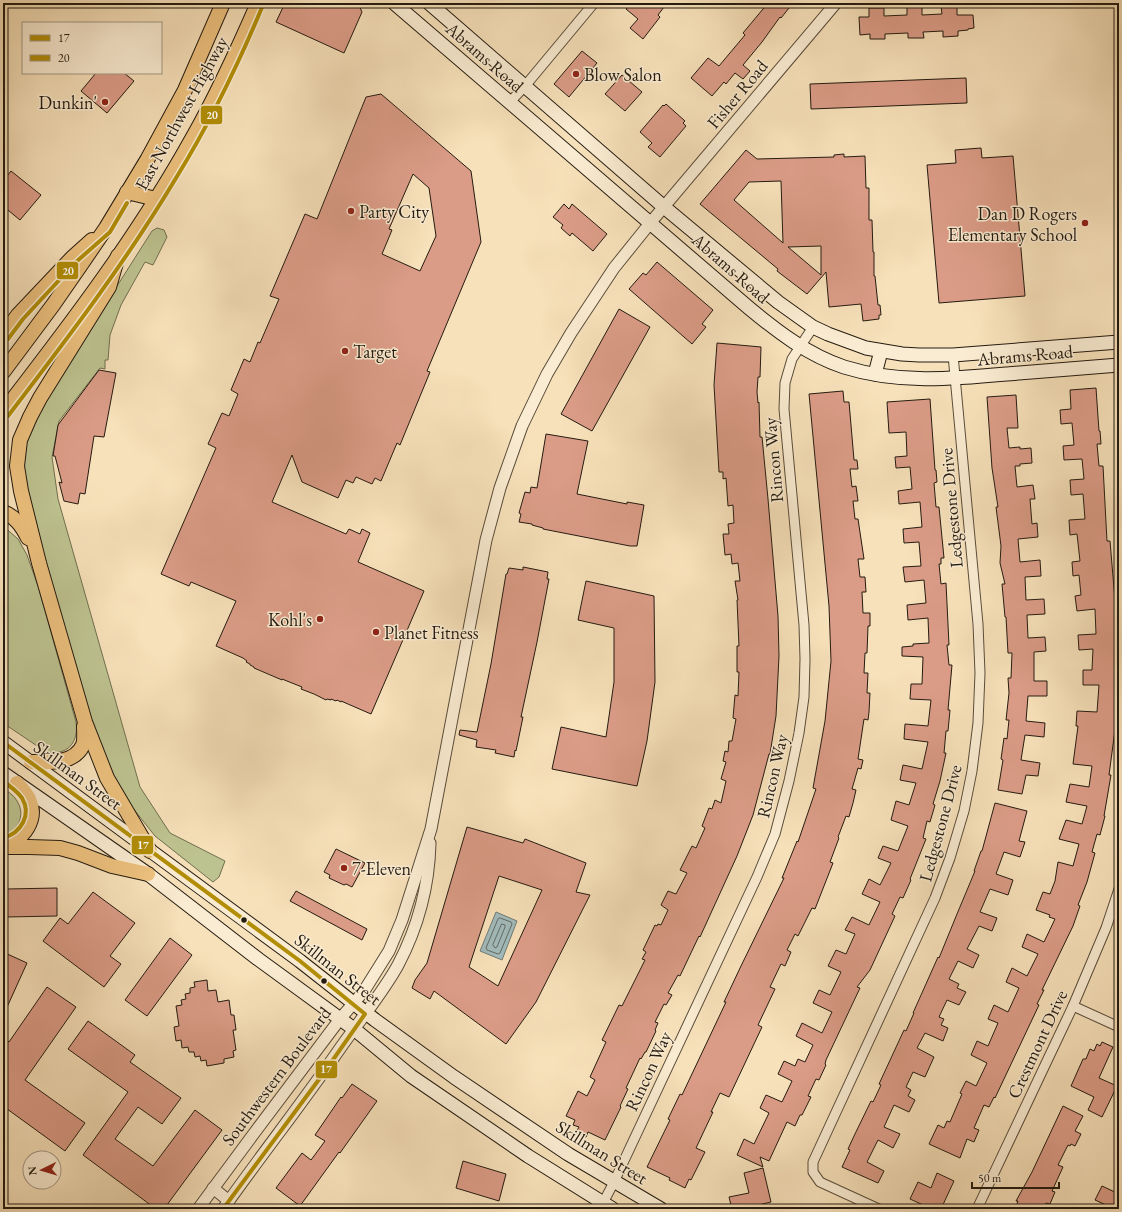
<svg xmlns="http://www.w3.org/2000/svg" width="1122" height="1212" font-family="'EB Garamond',serif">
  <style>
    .green { fill: #bdc390; stroke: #706f50 }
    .water { fill: #a2bbbb; stroke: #707b77 }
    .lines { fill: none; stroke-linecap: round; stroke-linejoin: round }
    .shore { stroke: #636b66; stroke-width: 1 }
    .building { fill: #db9c87; stroke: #241b10; fill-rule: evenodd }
    .minor-casing { stroke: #594c3a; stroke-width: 11 }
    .tertiary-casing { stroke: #594c3a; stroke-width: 13 }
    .secondary-casing { stroke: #241b10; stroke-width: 15 }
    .primary-casing { stroke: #241b10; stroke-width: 16 }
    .minor { stroke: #faecd2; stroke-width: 9 }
    .tertiary { stroke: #faecd2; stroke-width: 11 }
    .secondary { stroke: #faecd2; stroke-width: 13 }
    .primary { stroke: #ecc07d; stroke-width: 14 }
    .bus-1-casing { stroke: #faecd2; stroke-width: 7 }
    .bus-2-casing { stroke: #faecd2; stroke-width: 7 }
    .bus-1 { stroke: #b28e06; stroke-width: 4 }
    .bus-2 { stroke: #b28e06; stroke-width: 4 }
    .poi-dot { fill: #8f2418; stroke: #faecd2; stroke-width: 1.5 }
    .bus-dot { fill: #241b10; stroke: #faecd2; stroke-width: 1.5 }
    .labels { text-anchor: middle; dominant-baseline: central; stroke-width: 3; stroke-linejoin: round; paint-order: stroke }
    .street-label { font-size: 18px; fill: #241b10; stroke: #faecd2 }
    .poi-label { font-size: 18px; fill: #241b10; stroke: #faecd2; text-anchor: start }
    .line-badge { stroke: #faecd2; stroke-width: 1.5 }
    .badge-label { font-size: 11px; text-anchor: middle; font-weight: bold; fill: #fff }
  </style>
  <rect width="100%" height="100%" fill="#f7e1ba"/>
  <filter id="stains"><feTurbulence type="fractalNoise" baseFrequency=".005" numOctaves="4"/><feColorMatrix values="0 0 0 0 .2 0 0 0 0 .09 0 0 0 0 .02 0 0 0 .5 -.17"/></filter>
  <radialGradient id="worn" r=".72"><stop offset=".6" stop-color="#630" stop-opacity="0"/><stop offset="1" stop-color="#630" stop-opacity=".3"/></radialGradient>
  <g class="green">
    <path d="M157,228l7,2 3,7 -14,28 -8,-3 -24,43 -11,30 -2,25h-3v9l-5,-1 -41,53 -7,36 6,42 82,288 30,46 55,28 -6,16 -6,5 -58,-46 -31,-39 -25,-46 -70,-243 -6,-36 4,-36 8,-21 117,-184z"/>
    <path d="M3,526l15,13 9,16 11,31 38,136c3,21 -9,34 -30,30l-43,-29z"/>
    <path d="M3,788c5,4 11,7 14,13 9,14 1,31 -14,36z"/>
  </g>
  <path class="water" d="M496,912l21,9 -15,39 -22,-9z"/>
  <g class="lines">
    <g class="shore">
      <path d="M500,918l11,4 1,2 -12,29 -2,1 -11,-4 -1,-2 12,-29z"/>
      <path d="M502,924l3,1v2l-8,20 -2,1 -2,-3z"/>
    </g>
  </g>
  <g class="building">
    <path d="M285,3h73l4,9 -18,41 -68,-31z"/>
    <path d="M631,3h36l-9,12 2,2 -17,22 -13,-11 8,-9 -12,-10z"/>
    <path d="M768,3h25l-12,15 -1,-1 -18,25 -19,23 7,6 -7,8 -8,-6 -9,11 -2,-2 -12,14 -21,-18 17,-20 11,8 26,-31 -2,-2z"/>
    <path d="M957,5v10h16l1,13 -6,1v1l-10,1v5l-15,1v-6l-20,1 1,6h-16v-5l-23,1v5h-15v-5l-10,1 -1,-18h10v-9h15v8l23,-1v-8l15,-1v9l20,-1 -1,-8z"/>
    <path d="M582,51l15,12 -28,34 -15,-13z"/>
    <path d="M96,73h28l10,8 -27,32 -26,-22z"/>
    <path d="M622,75l20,17 -17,19 -20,-17z"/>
    <path d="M966,78l1,25 -156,6 -1,-25z"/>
    <path d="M381,94l90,77 10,71 -54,129 3,1 -30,73 -3,-2 -16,38 -6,-3 -3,6 -16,-7 -3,6 -7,-3 -8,18 -36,-16 -10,-27 -20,47 74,32 3,-5 11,5 2,-5 8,4 -12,29 66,29 -53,123 -30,-13v1l-4,-2 -1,1 -5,-2v1l-4,-1 -1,1 -12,-6 -13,-5 1,-2 -20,-8v1l-28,-12v-1l-4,-2v-1l-4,-2 1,-1 -4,-3 -27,-12 20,-45 -45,-19 -2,4 -28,-12 55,-126 -8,-4 14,-31 7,3 9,-22 -7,-4 13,-31 6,3 8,-20 2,1 19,-44 -9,-3 35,-82 12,5 49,-122zM413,174l16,14 7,48 -16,35 -38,-17 10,-24 -3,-1z"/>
    <path d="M666,104l19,17 -2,2 3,3 -26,31 -12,-10 4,-4 -12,-11 23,-27 1,1z"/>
    <path d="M981,148l1,10 31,-2 12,140 -86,7 -12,-138 29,-2 -1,-13z"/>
    <path d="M746,150l11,9 77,-2v-2l10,-1v3l21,-1 1,32h3v32h3l1,32h1v24h1l3,29h2l1,10h-2v4l-16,2 -2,-17 -32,3 -3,-35 -19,22 -30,-23 1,-2 -78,-65zM781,181l2,62 -49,-43 15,-18zM821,246v29l-33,-28z"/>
    <path d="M11,171l30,24 -21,25 -17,-14v-25z"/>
    <path d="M564,204l5,5 3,-5 35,30 -14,17 -21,-18 -2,3 -9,-8 2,-3 -10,-8z"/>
    <path d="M657,262l56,48 -11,14 4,3 -14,17 -63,-55 14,-16 3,2z"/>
    <path d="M619,309l31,18 -58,104 -31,-17z"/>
    <path d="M717,343l44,4 -1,30h-2l-1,15 1,11 1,-1 1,35h2l6,62 10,117 1,40 -3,60 -6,38h-1l-16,61 -16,41 -37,81 -1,-1 -19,40 -2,-1 -10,18 4,2 -6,10 -2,-1 -9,18 3,1 -3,7 1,1 -10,21h-1l-4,7 -1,-1 -14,30 2,1 -8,17 1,1 -16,33 -17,-8 -2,5 -10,-5 3,-5 -6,-2 2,-5 -9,-4 12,-25 9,5 8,-16 -5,-3 16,-35 -4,-2 17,-35 3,1 23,-46 -3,-1 4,-7 -3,-2 12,-25 2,1 1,-2 3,1 7,-15 -7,-5 7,-14 8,3 11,-21 -7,-3 12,-24 4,2 9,-20 -3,-2 7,-18 3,1 3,-9 6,3 5,-22 -5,-2 5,-17 -3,-1 2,-10 3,1 1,-11h3l4,-22 -3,-1 2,-23 3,1 1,-24h-2v-26h2l-2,-46h1l-3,-19h5l-2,-18 -6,1 -1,-10 -6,1 -2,-21h6l-1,-10 6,-1 -1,-18 -5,1 -2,-28 -3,1v-7h-4l-5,-87z"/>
    <path d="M99,370l17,3 -12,64 -10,-1 -9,58 -5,-1 -2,11 -14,-3 -5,-19 3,1 -7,-27h-2l5,-31z"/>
    <path d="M1096,388l3,43h1l1,13h-4l2,22h4l4,75h3l8,95h-2v58h2l-3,36 -6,45h2l-7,41h1l-5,19 -3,-1 -5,18 3,1 -8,29 -9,23 2,1 -7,20 -31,64h2l-7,14 2,1 -44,93 -1,-1 -5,10 -5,-2 -10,23 5,2 -5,12 -7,-3 -7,19 -31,-14 9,-19 6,3 3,-7 3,1 12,-28 -2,-1 6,-12 10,5 11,-23 -16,-8 6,-14 11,5 10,-23 -10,-4 6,-14 14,7 11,-24 -13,-6 6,-14 15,8 11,-22 -16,-7 5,-13 17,8 11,-23 -6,-2 1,-2 -14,-5 7,-18 7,2 5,-13 3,-19 15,4 6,-22 -20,-5 7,-19 16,4 5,-18 -21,-4 4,-18 19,3 3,-21 -19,-2 5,-38h-2l1,-15 20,1 2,-27h-16v-15h9l1,-21 -14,1 -1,-15 18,-1 -1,-25 -18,2 -2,-15 6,-1 -2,-20 -6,1 -1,-14 8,-1 -3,-27 -7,1 -1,-15 16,-1 -2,-25 -12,1 -1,-15 14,-1 -2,-20 -18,1 -1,-14 11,-1 -2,-22 -11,1 -1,-14 11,-1 -1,-19z"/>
    <path d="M843,391l1,11h5l5,58h3l1,9h-8l2,18 4,-1 2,15h-5l2,18h3l6,40h-6l2,18h5l1,15h-4l1,21h7v13h-2l-1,27h-2l-1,20h4l-1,20h3l-1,19 -1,8 -4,-1 -6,40 5,1 -2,9 -3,-1 -6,21 4,1 -3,13 -4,14 -3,-1 -8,21 1,1 -9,24 3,1 -18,46 -3,-1 -14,28 -3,-2 -8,16 4,2 -6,14 -4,-2 -11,23 5,2 -17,36 4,2 -33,70 -9,-4 -9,19h2l-17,36 9,4 -14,28 -2,-1 -4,9 -16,-8 1,-2 -23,-11 23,-47 -2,-1 12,-25 2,1 44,-93h-2l17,-36 43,-88h-2l15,-37 1,1 18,-53 -3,-1 12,-67 6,-60 -2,-55 -20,-212z"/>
    <path d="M1016,395l2,33h-11l2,20 11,-1v2l11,-1 1,15 -12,1v2h-5l2,21 16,-2 2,14h-5l2,25 5,-1 1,14 -20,2 2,23 20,-2 1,16 -16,1 1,23 18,-1 1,15 -18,1 1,23 17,-1 1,14 -12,1v29h13v15h-19l-2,25 19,2 -1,14 -19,-2 -4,25 19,3 -2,13 -12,-1 -4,19 -24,-4 5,-30 -2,-1 3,-21 3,1 2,-19h-3l3,-27 -1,-15h3l1,-25h-4l-2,-36h-1l-3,-33h3l-5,-21 1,-17 -5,-39h2l-6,-39 -5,-71z"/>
    <path d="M930,399l5,71h1l1,12 -3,1 2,24h3l5,51h-3v6h-2l2,20 5,-1 3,62h-2l2,20h3l-4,45h2l-2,21h-2l-2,22h2l-6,28 -7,23 2,1 -5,17 -3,-1 -4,17 3,1 -16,40 1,1 -8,18 -3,-1 -8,17 3,2 -25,54 -13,17 3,1 -34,72 -1,4 1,1 -7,15 -3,-1 -8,17 3,1 -9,18h-2l-5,11 -8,-4 -18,39 -9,-4 3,10 -26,-12 7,-16 10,5 15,-31 -9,-5 6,-13 16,7 10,-21 -14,-7 6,-13 11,5 3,-7 7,3 8,-17 -17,-9 6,-13 20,10 10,-21 -19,-9 6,-13 11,5 11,-23 -13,-6 8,-16 10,4 9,-20 -10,-4 7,-13 17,8 11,-23 -18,-8 7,-15 11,6 11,-22 -13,-5 5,-12 15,5 10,-25 -17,-6 5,-19 13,4 7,-22 -16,-3 3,-15 19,4 6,-27 -24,-3 1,-15 23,2 3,-26 -21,-1 1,-15h11l1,-27 -21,-1v-9l11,-1v-2l16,-1 -1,-25 -20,2 -1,-15 19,-2 -2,-23 -19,2 -2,-15 18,-1 -2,-24 -15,1 -1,-14 19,-2 -2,-25 -21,2 -1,-13 14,-2 -2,-22 -14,1 -1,-11 12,-1 -1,-24 -17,1 -2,-31z"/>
    <path d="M546,434l42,7 -11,53 50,10v-2l17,3 -7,41h-7l-87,-17v-1l-11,-3v-1l-13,-2 2,-8 -2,-1 6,-21 5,1 1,-6 6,1z"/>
    <path d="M523,567l25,5 -1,7h2l-12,63 -16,75h2l-7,34 -1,-1 -1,7 -19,-4 1,-3 -20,-3 1,-7 -18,-5 1,-5 17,2 14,-68 15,-90h1l2,-6 14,2z"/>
    <path d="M586,581l68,15 1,86 -8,59 -10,45 -85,-17 9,-42 45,10 8,-55v-54l-36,-8z"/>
    <path d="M995,803l32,8 -8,30 6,1 -5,15 -16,-5 -8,22 17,6 -5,15 -18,-6 -10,23 17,6 -5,13 -13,-5 -12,23 12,6 -6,13 -15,-7 -9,18 10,5 -2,4 9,4 -7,13 -12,-5 -8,17 5,2 -3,6 7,3 -5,13 -18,-8 -8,15 17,9 -9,20 -12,-5 -7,15 5,3 -3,6 7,4 -6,12 -15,-7 -10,22 16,7 -7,14 -15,-8 -11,22 17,9 -6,12 -36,-16 8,-17 -2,-1 6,-13 17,-35 2,1 8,-17 -2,-1 25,-54 2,1 8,-18h-1l25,-56 1,1 18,-44 18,-43h-1l7,-20h1z"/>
    <path d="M467,827l56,16 2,-4 61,24 -10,29 14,3 -54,107 -30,42 -72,-53 -4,8 -18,-11 3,-8 12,-17zM499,876l43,14 -44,96 -29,-19z"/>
    <path d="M336,849l29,14 -13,24 -6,-3 -2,1 -15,-7 1,-3 -6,-3z"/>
    <path d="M57,888v28l-51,1v-28z"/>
    <path d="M296,891l71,38 -5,11 -72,-39z"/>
    <path d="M93,892l42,31 -25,33 11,8 -17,23 -61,-46 17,-23 8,6z"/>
    <path d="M170,938l22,17 -45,61 -22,-16z"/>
    <path d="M3,952l24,11 -24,53z"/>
    <path d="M207,980l1,11 8,-1 2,12 11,-2 2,15h3l2,15h-3l3,20 -3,1 1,6 -10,2v4l-17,3 -1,-6 -5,1 -1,-5 -5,1 -1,-5h-5l-1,-5 -6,1 -1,-8 -5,1 -2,-14 5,-1 -3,-20 6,-1 -1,-5 5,-1 -1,-5 5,-1v-5l5,-1 -1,-5z"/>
    <path d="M47,987l29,20 -51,73 60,43 -20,28 -62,-45v-68l6,4z"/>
    <path d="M88,1021l47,34 -5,7 51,36 -19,26 -24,-17 -23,32 38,27 42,-56 27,20 -58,79h-8l-73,-54 45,-63 -60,-43z"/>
    <path d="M1102,1042l11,5 -14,31 18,8 -15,31 -14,-7 6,-13 -23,-11 12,-27h3l4,-10 4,2 3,-7 3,2z"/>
    <path d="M352,1084l25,17 -37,52 -1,-1 -39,54 -24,-18 26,-35 9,7 14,-19 -10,-6 26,-38 1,1z"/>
    <path d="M1063,1106l20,10 -8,15 6,3 -6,12 -4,-2 -1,2 -2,-1 -10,20 5,2 -11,24 3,1 -5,12 -4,-1 -3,6h-28l3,-8h-2l16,-29z"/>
    <path d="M463,1161l43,13 -7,27 -43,-13z"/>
    <path d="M763,1168l8,34 -30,7h-9l-3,-12 20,-4 -5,-20z"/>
    <path d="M937,1173l17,8 -13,28h-9l-22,-10 8,-17 13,6z"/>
    <path d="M1102,1186l17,8v7l-4,8 -20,-9z"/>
  </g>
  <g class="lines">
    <g class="minor-casing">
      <g id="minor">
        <path d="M510,102l15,-16 69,-83"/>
        <path d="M1073,1006l46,21"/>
        <path d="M603,1203l11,-21 143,-305 18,-43 14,-53 10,-48 5,-36 1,-38 -1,-34 -20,-216 1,-26 7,-24 21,-32"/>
        <path d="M879,1209l-59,-27 -7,-10v-10l122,-264 15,-40 14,-47 8,-40 6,-48 2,-50 -2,-49 -25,-269"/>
        <path d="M977,1209l96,-203 33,-78 13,-39"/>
      </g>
    </g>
    <g class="tertiary-casing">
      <g id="tertiary">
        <path d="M213,1188l16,13"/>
        <path d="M198,1209l57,-77 85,-113 24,-28 25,-40 13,-31 29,-91 55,-289 14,-52 22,-62 25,-52 24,-41 43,-65 37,-46 185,-219"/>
        <path d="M223,1209c39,-55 80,-107 118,-162 19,-27 41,-53 57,-82 20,-38 31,-79 32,-122"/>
      </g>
    </g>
    <g class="secondary-casing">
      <g id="secondary">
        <path d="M394,3l355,305c29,24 59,47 95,59 54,17 108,12 163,7 37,-3 75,-6 112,-9"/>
        <path d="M429,3l235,204 114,95 35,25 15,7 38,14 36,6 17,1h34l166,-13"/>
        <path d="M875,374l6,-23"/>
        <path d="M3,742l297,219 75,59 79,57 114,77 93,55"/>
        <path d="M3,773l145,101 110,85 96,70 57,47 117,80 85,53"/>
      </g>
    </g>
    <g class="primary-casing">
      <g id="primary">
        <path d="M127,192l29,7"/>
        <path d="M118,256l-9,31 -69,111 -10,19 -10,23 -3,26 4,25 18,72 46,159 22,56 43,73"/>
        <path d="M3,335l15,-20 54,-57 20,-18"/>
        <path d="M3,372l50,-67 25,-36 28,-41 41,-68 38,-70 38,-87"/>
        <path d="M3,412c68,-88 135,-176 189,-273 25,-44 46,-90 66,-136"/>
        <path d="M3,512c13,5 19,14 25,26"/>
        <path d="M31,762c16,0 43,3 52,-17 2,-5 1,-13 1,-19"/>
        <path d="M3,844c21,-3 35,-25 26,-45 -3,-6 -8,-11 -12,-16"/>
        <path d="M3,847h26l31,1 18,5 34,13 36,8"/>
      </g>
    </g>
    <use href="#minor" class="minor"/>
    <use href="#tertiary" class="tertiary"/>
    <use href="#secondary" class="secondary"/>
    <use href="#primary" class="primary"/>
    <g class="bus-1-casing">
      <path id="bus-1" d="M3,742l297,219 65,53 -42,60 -100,135"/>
    </g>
    <g class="bus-2-casing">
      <g id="bus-2">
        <path d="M8,339l15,-20 53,-57 34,-30 17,-29"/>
        <path d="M8,416c59,-77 118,-154 168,-238 34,-55 62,-113 87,-173"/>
        <path d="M3,781c7,5 14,10 19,17 10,17 -1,35 -19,40"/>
      </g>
    </g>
    <use href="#bus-1" class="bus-1"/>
    <use href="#bus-2" class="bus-2"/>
  </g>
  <g class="poi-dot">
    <circle cx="576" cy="74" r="4"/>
    <circle cx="105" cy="102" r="4"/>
    <circle cx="351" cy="211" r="4"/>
    <circle cx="1085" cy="223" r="4"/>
    <circle cx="345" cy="351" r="4"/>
    <circle cx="320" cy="619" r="4"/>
    <circle cx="376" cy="632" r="4"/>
    <circle cx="344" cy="868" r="4"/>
  </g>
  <g class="bus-dot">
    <circle cx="244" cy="920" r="3.5"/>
    <circle cx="324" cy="981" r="3.5"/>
  </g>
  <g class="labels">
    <g class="street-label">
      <text transform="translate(485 57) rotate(41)">Abrams Road</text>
      <text transform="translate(737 94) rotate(-50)">Fisher Road</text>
      <text transform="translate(181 113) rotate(-61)">East Northwest Highway</text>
      <text transform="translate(731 268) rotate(41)">Abrams Road</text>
      <text transform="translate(1025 355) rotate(-5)">Abrams Road</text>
      <text transform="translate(773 460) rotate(-95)">Rincon Way</text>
      <text transform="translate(951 508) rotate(-95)">Ledgestone Drive</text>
      <text transform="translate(78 775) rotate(36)">Skillman Street</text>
      <text transform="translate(772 776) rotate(-77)">Rincon Way</text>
      <text transform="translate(940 823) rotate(-75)">Ledgestone Drive</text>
      <text transform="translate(338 969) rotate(38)">Skillman Street</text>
      <text transform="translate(1037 1044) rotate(-65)">Crestmont Drive</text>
      <text transform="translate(648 1071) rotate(-65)">Rincon Way</text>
      <text transform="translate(276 1076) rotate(-53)">Southwestern Boulevard</text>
      <text transform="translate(602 1152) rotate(32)">Skillman Street</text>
    </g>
    <g class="poi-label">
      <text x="584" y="74">Blow Salon</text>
      <text x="97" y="102" text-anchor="end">Dunkin'</text>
      <text x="359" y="211">Party City</text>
      <text x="1077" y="213" text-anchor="end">Dan D Rogers<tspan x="1077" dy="21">Elementary School</tspan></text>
      <text x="353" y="351">Target</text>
      <text x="312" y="619" text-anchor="end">Kohl's</text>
      <text x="384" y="632">Planet Fitness</text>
      <text x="352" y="868">7-Eleven</text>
    </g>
  </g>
  <g class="line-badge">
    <rect x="200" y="105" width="23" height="20" rx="4" fill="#b28e06"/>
    <rect x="56" y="261" width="23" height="19" rx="4" fill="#b28e06"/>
    <rect x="131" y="835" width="23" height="20" rx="4" fill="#b28e06"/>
    <rect x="315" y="1060" width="23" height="19" rx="4" fill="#b28e06"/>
  </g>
  <g class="badge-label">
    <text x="212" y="119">20</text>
    <text x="68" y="275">20</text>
    <text x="143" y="849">17</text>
    <text x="326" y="1073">17</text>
  </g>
  <rect width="1122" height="1212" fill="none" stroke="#f7e1ba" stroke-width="16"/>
  <rect x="4" y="4" width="1114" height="1204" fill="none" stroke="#241b10" stroke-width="2"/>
  <rect x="8" y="8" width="1106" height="1196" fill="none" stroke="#241b10"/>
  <rect x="22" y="22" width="140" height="52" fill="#faecd2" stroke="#a49884"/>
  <rect x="30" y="35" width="20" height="6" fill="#b28e06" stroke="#a49884"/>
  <text x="58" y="42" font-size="12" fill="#241b10">17</text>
  <rect x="30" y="55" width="20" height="6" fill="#b28e06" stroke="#a49884"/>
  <text x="58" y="62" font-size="12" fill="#241b10">20</text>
  <g transform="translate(42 1170) rotate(265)"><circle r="19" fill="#faecd2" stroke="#a49884"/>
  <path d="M0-3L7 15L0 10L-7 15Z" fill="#8f2418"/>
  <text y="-6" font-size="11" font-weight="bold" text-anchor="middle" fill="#241b10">N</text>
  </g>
  <path d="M972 1182v6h87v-6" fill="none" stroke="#241b10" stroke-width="2"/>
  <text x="978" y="1182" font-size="12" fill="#241b10" stroke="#faecd2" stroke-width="3" paint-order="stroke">50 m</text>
  <rect width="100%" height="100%" filter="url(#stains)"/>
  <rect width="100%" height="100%" fill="url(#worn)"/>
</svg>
